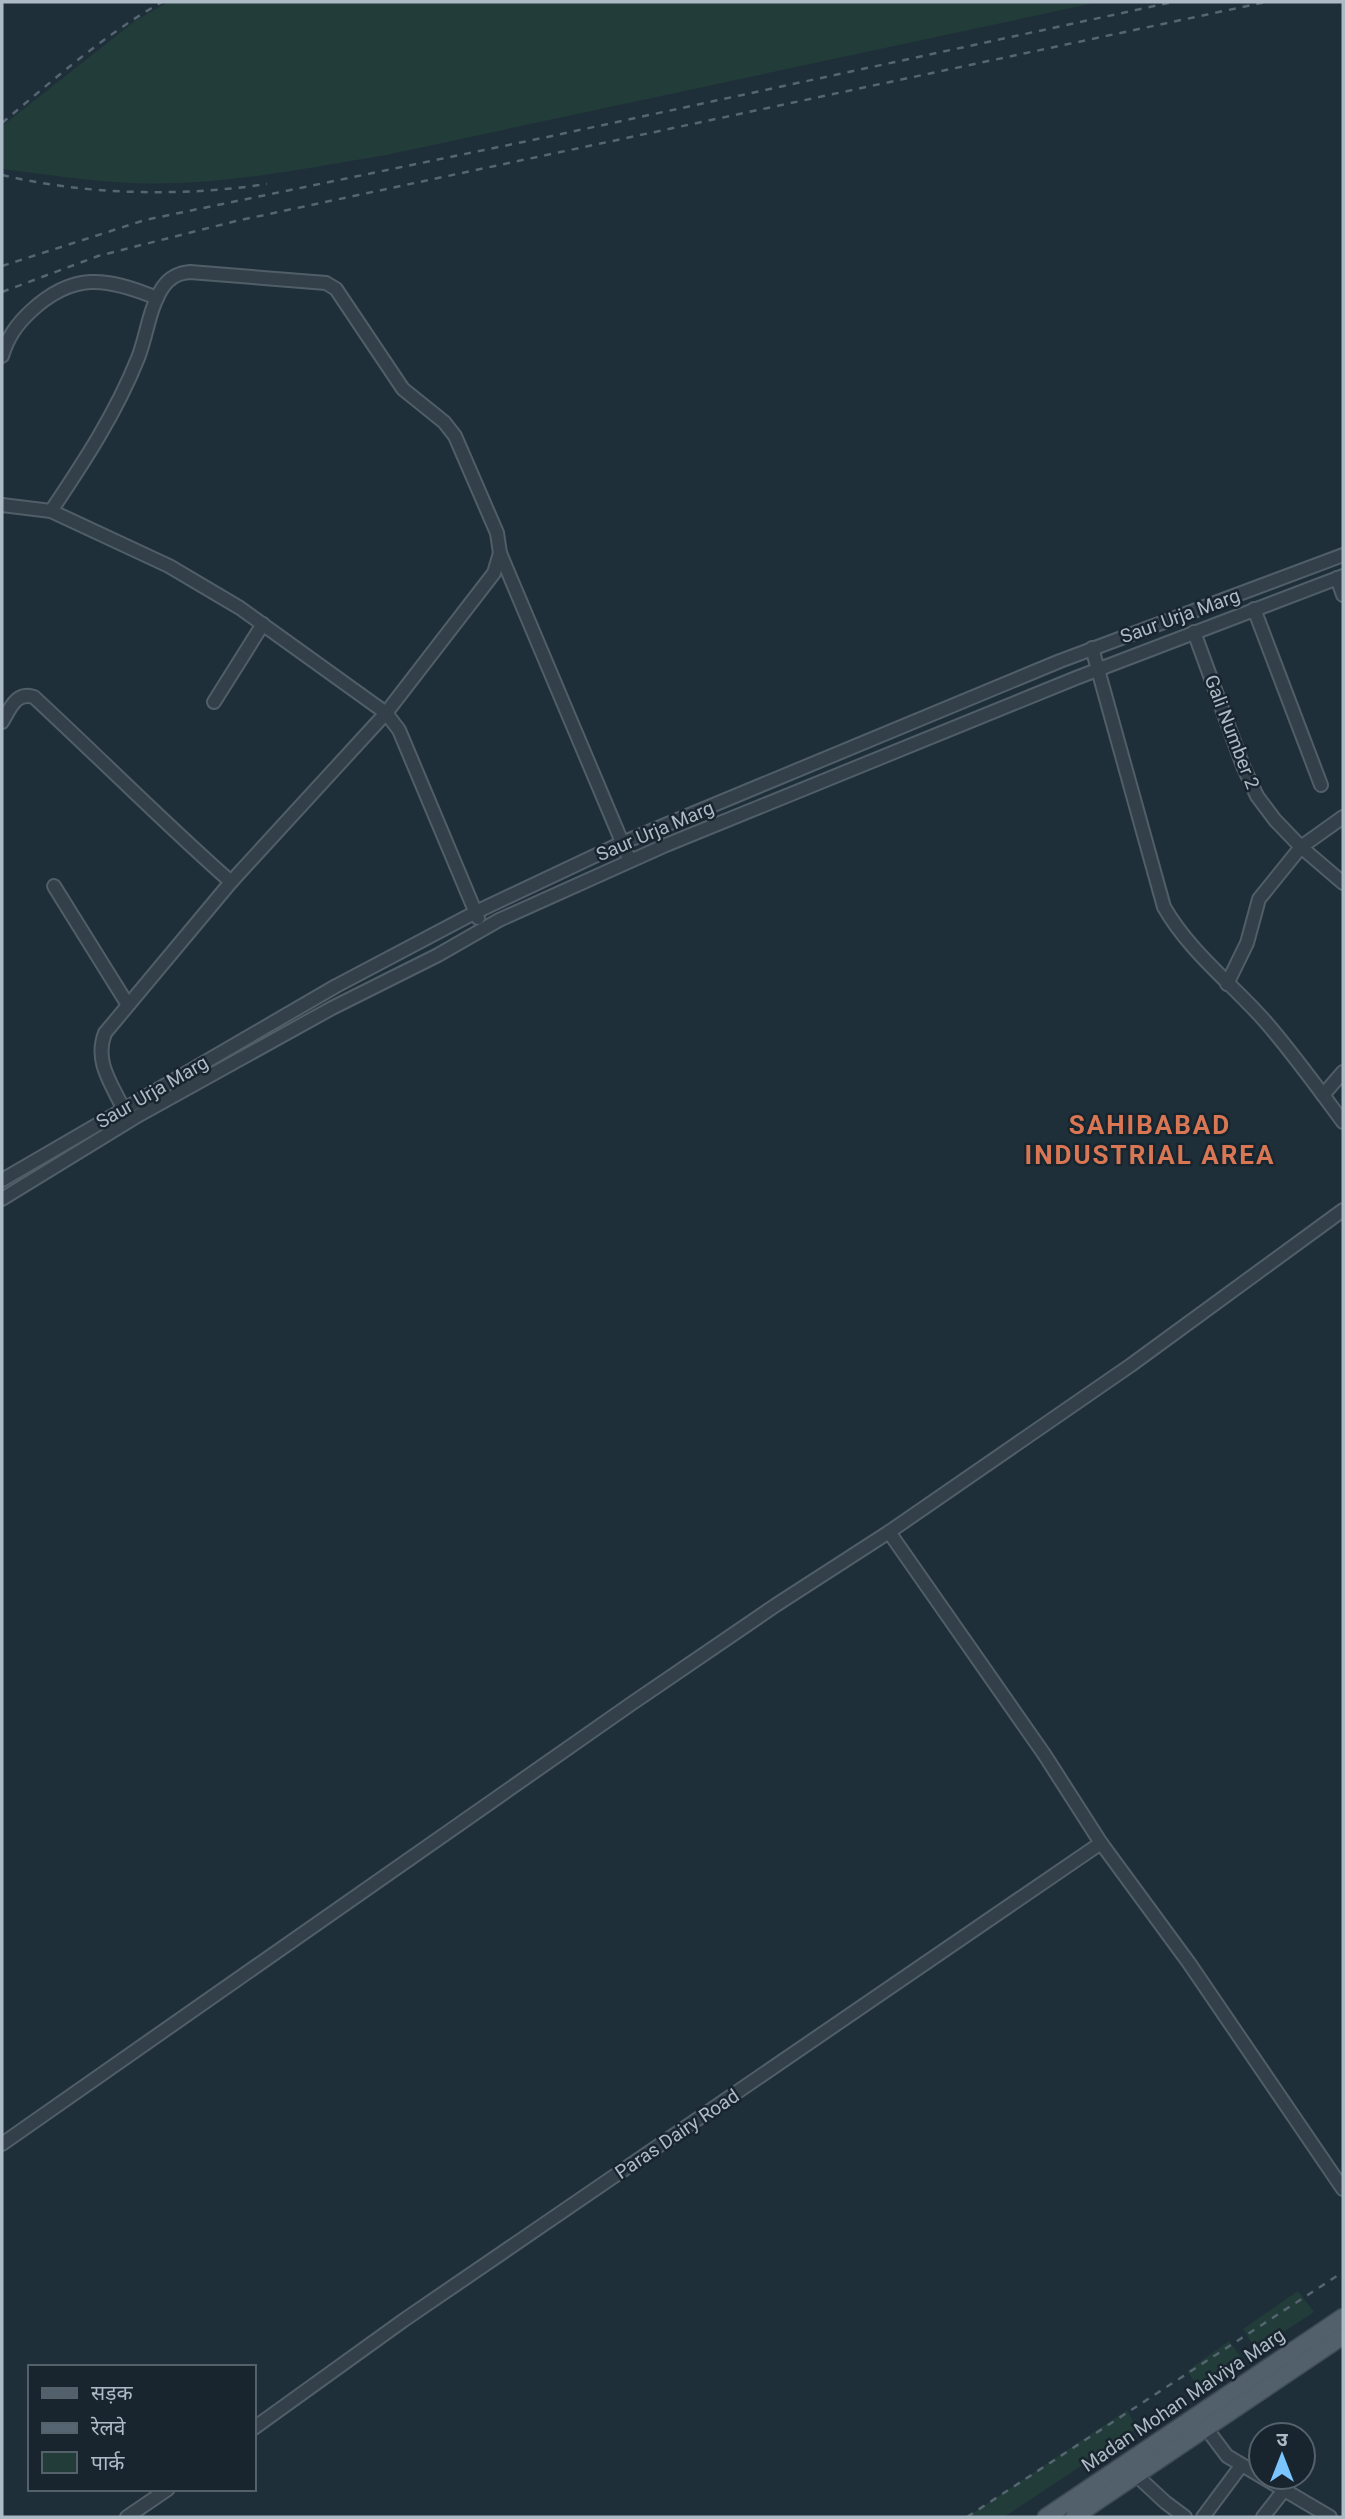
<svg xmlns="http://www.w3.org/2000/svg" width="1345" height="2519" font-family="Roboto,'Noto Sans Devanagari',sans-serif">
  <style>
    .green { fill: #223c3a }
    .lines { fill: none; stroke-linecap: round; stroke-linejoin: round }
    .minor-casing { stroke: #505e67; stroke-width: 16 }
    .major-casing { stroke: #3f4c56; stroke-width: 19 }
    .minor { stroke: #33404a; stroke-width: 12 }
    .major { stroke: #51606a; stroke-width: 16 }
    .rail { stroke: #556571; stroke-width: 2.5; stroke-dasharray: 7 7; stroke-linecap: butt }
    .labels { text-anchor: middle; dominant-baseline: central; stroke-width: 5; stroke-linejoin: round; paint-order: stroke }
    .street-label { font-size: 19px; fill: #adbbc6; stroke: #19252e }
    .district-label { font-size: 26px; font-weight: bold; letter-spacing: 2px; fill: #d97755; stroke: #19252e }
  </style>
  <rect width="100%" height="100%" fill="#1f2f39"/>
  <g class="green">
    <path d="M168,2h931l-713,153c-84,14 -170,32 -256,28 -43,-2 -86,-9 -128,-14v-43l133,-105z"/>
    <path d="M1298,2291l16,21 -58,38 -13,-21z"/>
    <path d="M1229,2341l14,19 -43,29 -13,-18z"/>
    <path d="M1127,2410l10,19 -133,88h-37z"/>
  </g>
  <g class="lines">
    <g class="minor-casing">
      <g id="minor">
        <path d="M2,356c6,-19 14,-31 29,-45 42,-39 75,-34 126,-13"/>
        <path d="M2,505l49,6 118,55 71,42 146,105 13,17 79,188"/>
        <path d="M51,511c33,-49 65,-98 87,-153 9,-23 11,-50 25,-71 7,-10 15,-14 27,-15l136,11 10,6 6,9 61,91 41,33 11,14 42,97 3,20 130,308"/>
        <path d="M1337,578l6,17"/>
        <path d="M1254,609l67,176"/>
        <path d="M1194,632l49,134 14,30 18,24 26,27 42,36"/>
        <path d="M1092,648l72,259c25,44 67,76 100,113 28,32 54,68 79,102"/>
        <path d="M214,702l49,-78"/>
        <path d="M2,722c8,-13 14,-31 32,-25 66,61 129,125 197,185"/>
        <path d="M54,886l74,119"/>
        <path d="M1227,984l20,-41 12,-44 42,-52 42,-30"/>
        <path d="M1323,1095l20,-23"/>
        <path d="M123,1108c-12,-25 -29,-47 -18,-75l126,-151 155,-169 108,-140 6,-20"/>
        <path d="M2,1180l334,-194 140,-74 146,-69 438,-182 283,-106"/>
        <path d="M2,1199l137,-84 193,-107 106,-53 61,-35 167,-75 410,-167 267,-102"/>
        <path d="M889,1532l155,222 57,89 88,120 154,226"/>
        <path d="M2,2144l629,-440 145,-99 113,-73 242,-167 212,-155"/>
        <path d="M254,2428l150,-108 697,-477"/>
        <path d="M1206,2428l21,28 103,61"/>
        <path d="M1136,2475l29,27 20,15"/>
        <path d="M127,2517l41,-28"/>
        <path d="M1203,2517l38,-51"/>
        <path d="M1263,2517l21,-27"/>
      </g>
    </g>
    <g class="major-casing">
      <g id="major">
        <path d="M1046,2517l297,-200"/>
        <path d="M1074,2517l269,-181"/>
      </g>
    </g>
    <use href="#minor" class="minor"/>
    <use href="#major" class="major"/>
    <g class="rail">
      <path d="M2,123c51,-43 102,-88 160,-121"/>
      <path d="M2,175c84,20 179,22 265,9"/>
      <path d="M2,266l143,-46 407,-84 621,-134"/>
      <path d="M2,292l96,-36 138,-35 1030,-219"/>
      <path d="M967,2517l376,-245"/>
    </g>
  </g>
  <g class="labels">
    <g class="street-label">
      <text transform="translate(1180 616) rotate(-20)">Saur Urja Marg</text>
      <text transform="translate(1232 732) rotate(69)">Gali Number 2</text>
      <text transform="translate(655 831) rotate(-23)">Saur Urja Marg</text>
      <text transform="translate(152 1092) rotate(-30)">Saur Urja Marg</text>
      <text transform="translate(677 2134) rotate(-34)">Paras Dairy Road</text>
      <text transform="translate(1183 2400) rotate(-34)">Madan Mohan Malviya Marg</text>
    </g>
    <g class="district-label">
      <text x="1150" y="1125">SAHIBABAD<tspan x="1150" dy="30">INDUSTRIAL AREA</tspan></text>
    </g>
  </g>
  <rect width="1345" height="2519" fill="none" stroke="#adbbc6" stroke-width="7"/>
  <rect x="28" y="2365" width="228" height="126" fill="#19252e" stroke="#54616b" stroke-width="2"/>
  <rect x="42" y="2388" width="35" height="10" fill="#51606a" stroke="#54616b" stroke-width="2"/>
  <text x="91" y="2400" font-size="21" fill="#adbbc6">सड़क</text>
  <rect x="42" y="2423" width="35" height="10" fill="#556571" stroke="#54616b" stroke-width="2"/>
  <text x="91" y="2435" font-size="21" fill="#adbbc6">रेलवे</text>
  <rect x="42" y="2452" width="35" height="21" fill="#223c3a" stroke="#54616b" stroke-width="2"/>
  <text x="91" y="2470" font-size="21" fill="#adbbc6">पार्क</text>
  <g transform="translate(1282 2456)"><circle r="33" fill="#19252e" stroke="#54616b" stroke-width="2"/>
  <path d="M0-5L12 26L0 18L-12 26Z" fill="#7bc5fe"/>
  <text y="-10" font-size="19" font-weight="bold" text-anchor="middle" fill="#adbbc6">उ</text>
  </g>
</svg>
